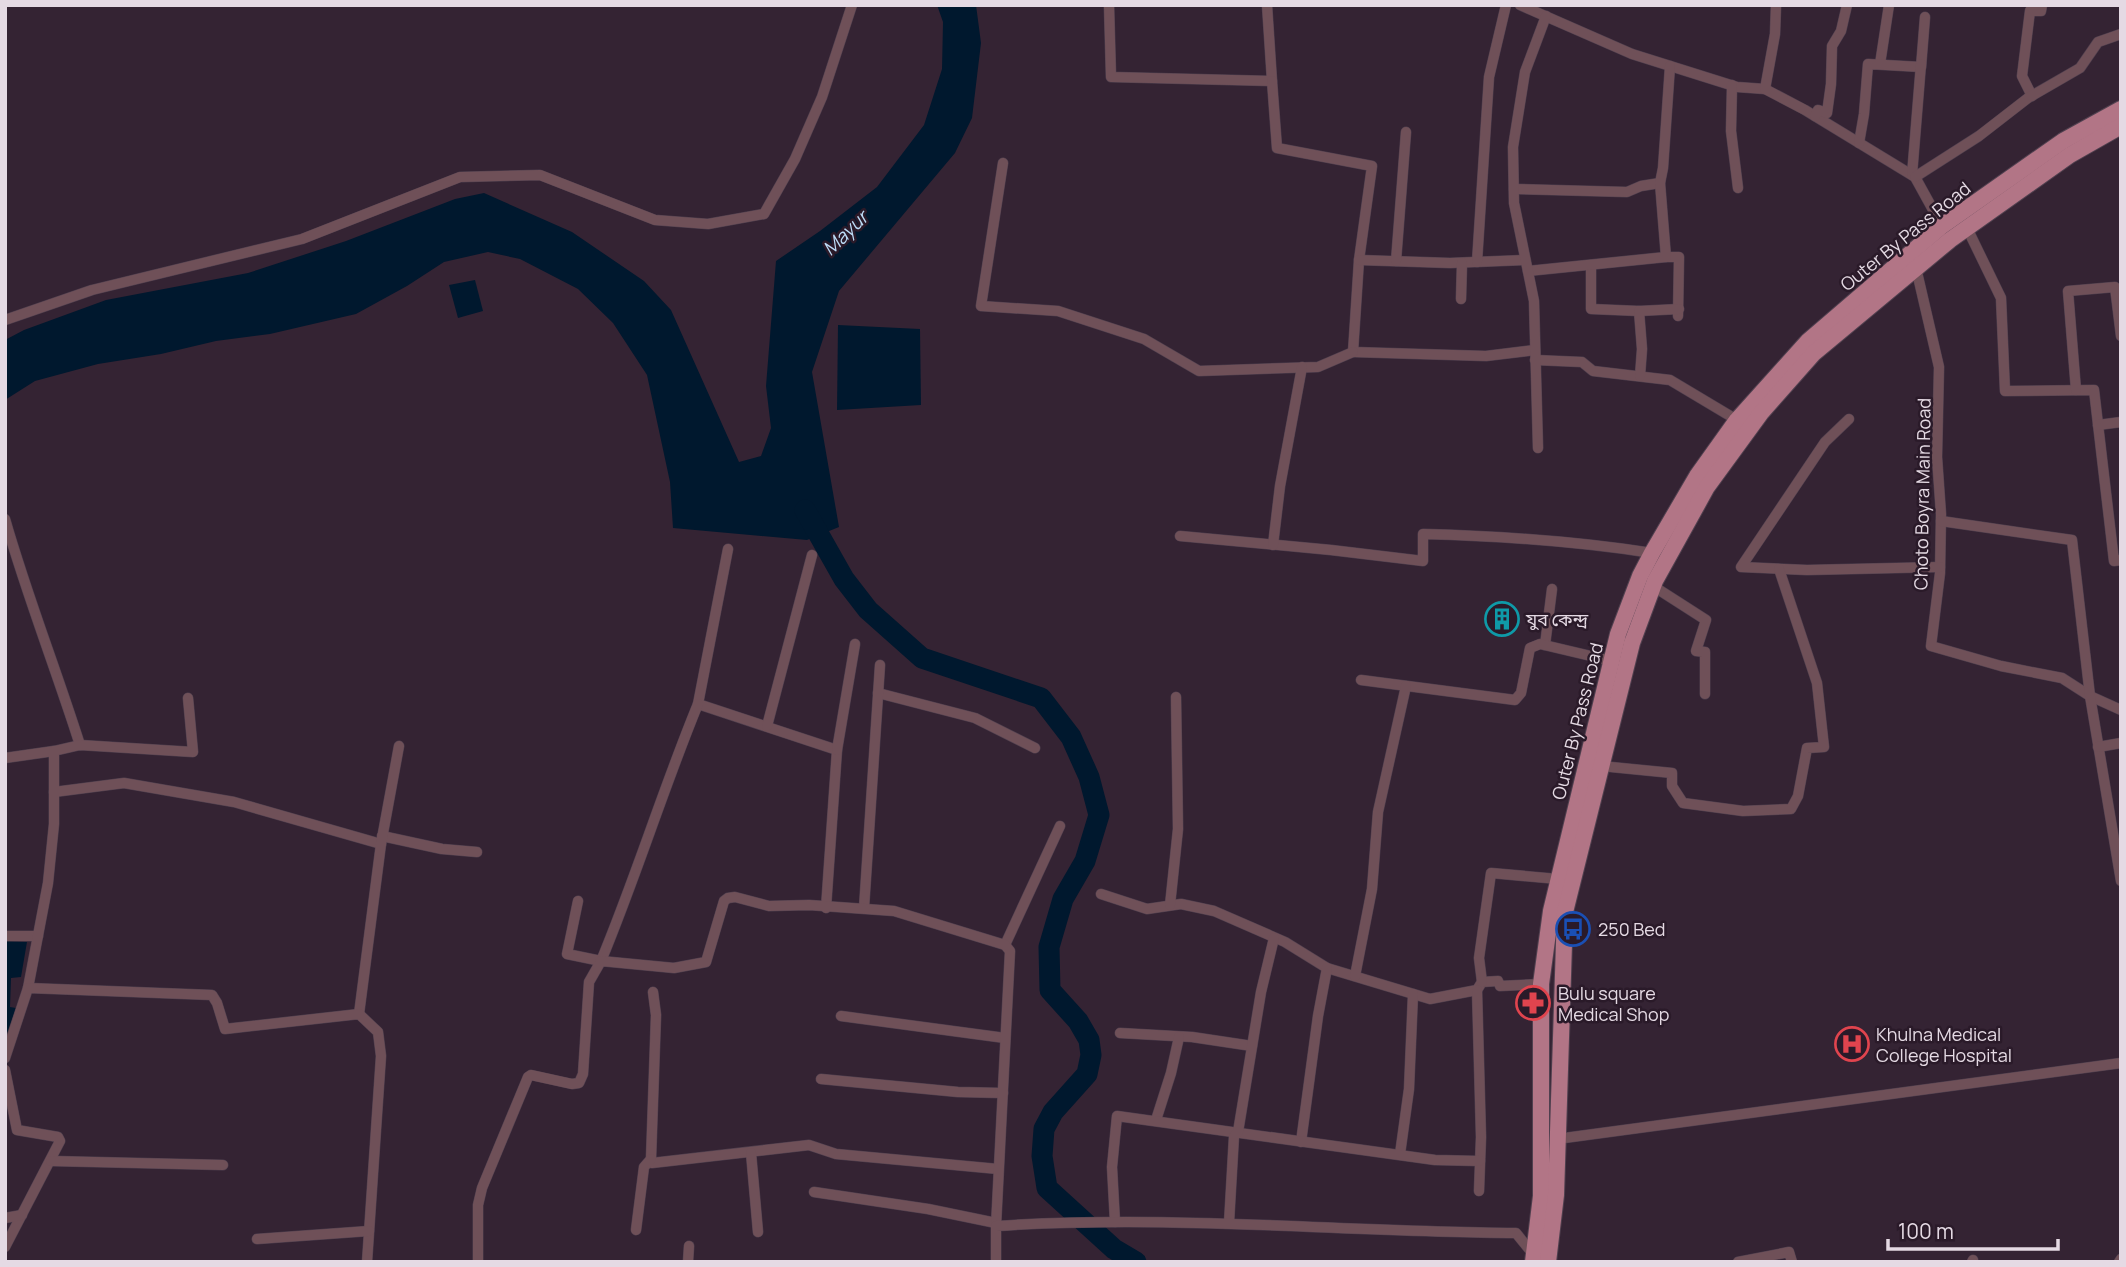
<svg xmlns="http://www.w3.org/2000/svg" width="2126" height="1267" font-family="Manrope,'Noto Sans Bengali',sans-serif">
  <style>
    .water { fill: #00182e }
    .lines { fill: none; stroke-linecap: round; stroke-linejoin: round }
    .river { stroke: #00182e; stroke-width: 21 }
    .minor-casing { stroke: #50404f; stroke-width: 11 }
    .primary-casing { stroke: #50404f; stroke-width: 18 }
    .minor { stroke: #6f5058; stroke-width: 10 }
    .primary { stroke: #b27586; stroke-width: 16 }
    .labels { text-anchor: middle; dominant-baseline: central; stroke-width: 5; stroke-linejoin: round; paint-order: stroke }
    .street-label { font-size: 18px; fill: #e5dae4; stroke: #2a1a29 }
    .poi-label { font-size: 18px; fill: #e5dae4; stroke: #2a1a29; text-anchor: start }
    .water-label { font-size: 19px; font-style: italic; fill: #bddcf7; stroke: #2a1a29 }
  </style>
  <rect width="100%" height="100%" fill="#342333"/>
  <g class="water">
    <path d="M937,5h39l5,38 -9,75 -17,35 -116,138 -27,81 27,155 -32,13 -134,-12 -3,-46 -23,-107 -34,-52 -35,-34 -58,-30 -32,-7 -44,10 -37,24 -51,28 -86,20 -54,7 -55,13 -63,10 -63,17 -30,19v-60l19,-10 82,-30 142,-27 98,-32 109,-42 29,-6 88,39 72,49 27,29 68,152 22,-6 10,-28 -5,-42 10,-125 44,-30 57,-44 47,-62 18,-56 1,-47z"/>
    <path d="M475,280l8,31 -25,7 -9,-33z"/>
    <path d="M838,325l82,4 1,76 -84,5z"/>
    <path d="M5,941l22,1 -6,35 -10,1 -1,29 6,1 -11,31z"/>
  </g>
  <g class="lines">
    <path class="river" d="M805,510l39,69 24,31 54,48 119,40 30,39 18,40 10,38 -14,46 -22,38 -14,48 1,43 28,31 11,19 2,15 -4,19 -34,38 -9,17 -2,27 5,32 67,61 22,13"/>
    <g class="minor-casing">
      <g id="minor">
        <path d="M1109,5l2,72 161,4 -5,-76"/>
        <path d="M1520,5l112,49 105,33 28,2"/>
        <path d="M1776,5l-1,29 -10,55 40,21 110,67 27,49"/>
        <path d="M1880,64l9,-59"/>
        <path d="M1272,81l5,67 95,18 -13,94 -6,92 133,4 49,-6"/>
        <path d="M1732,85l-1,46 7,57"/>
        <path d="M2032,96l-10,-20 8,-65h11l1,-6"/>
        <path d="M1815,116l3,-6 9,3 4,-29 1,-38 9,-15 6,-26"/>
        <path d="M1859,143l5,-29 4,-50 53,3 4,-50"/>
        <path d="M1003,163l-22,143 77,5 86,28 55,32 119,-4 35,-15"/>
        <path d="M1912,175l9,-111"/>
        <path d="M1915,177l64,-41 49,-38 52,-30 18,-26 23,-8"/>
        <path d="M1514,189l113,3 14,-6 19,-3"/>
        <path d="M1967,228l34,70 4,93 89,-1 20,171 7,-1"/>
        <path d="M1666,257h13l-1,59"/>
        <path d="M1359,260l91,3 75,-3"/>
        <path d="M1396,261l10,-129"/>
        <path d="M1477,262l12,-185 17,-72"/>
        <path d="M1591,265v44l48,2"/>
        <path d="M1916,268l23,99 -2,90 4,57 -1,59 -9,73 70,20 61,12 28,18 31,14"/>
        <path d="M1528,271l138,-14 -6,-74 3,-15 7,-102"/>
        <path d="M1461,299l1,-36"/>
        <path d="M5,320l87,-30 210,-51 158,-62 80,-2 115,45 53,4 56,-10 31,-55 27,-62 30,-92"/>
        <path d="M1535,360l47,2 11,9 77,9 67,40"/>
        <path d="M1640,376l2,-27 -3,-38 40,-2"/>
        <path d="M2076,390l-8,-99 47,-4 6,49"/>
        <path d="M1849,419l-24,23 -84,125 66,3 133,-3"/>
        <path d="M2098,425l23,-3"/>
        <path d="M1538,448l-4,-147 -20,-98 -1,-56 12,-75 21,-56"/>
        <path d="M5,519c22,77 51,150 75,226"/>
        <path d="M1941,521l131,19 18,156 31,185"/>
        <path d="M1180,536l151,14 92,11v-27c77,2 153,7 229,19"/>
        <path d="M1273,545l7,-59 22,-119"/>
        <path d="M728,549l-30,155 139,46 -11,158"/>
        <path d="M1653,586l53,34 -10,31 9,1v42"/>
        <path d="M1545,645l7,-56"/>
        <path d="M1361,680l154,20 6,-7 9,-45 10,-4 72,17"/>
        <path d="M878,693l97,25 60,30"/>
        <path d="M767,726l45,-171"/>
        <path d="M2098,747l23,-4"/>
        <path d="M837,750l18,-106"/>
        <path d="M5,758l49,-7"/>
        <path d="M1601,766l71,7v13l11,17 60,8 48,-2 7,-13 9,-48 17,-1 -7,-64 -38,-114"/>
        <path d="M54,792l70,-9 110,19 147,42"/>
        <path d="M382,836l60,13 35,3"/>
        <path d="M1101,894l46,15 34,-5 33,7 71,31 42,26 103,31 47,-9 5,-8 16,-1 2,5 41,-2"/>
        <path d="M578,901l-11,53 34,7c35,-84 62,-172 97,-257"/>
        <path d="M1170,905l8,-76 -2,-132"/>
        <path d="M864,908l16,-243"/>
        <path d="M5,936h33"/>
        <path d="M1005,945l55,-119"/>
        <path d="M1355,976l17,-87 6,-77 28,-126"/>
        <path d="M1482,982l-3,-24 12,-85 67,6"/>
        <path d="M28,988l20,-105 6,-59v-73l26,-6 113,7 -5,-54"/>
        <path d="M1477,990l4,147 -2,54"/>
        <path d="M653,992l3,23 -5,144 1,4 157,-18 27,9 162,15"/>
        <path d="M359,1014l22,-170 18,-98"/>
        <path d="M841,1016l164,22"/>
        <path d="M1120,1033l72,4 60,9"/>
        <path d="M5,1058l23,-70 184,7 5,8 8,26 134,-15 19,18 3,24 -14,206"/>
        <path d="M5,1070l12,60 41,7 2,4 -55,106"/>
        <path d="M821,1079l137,13 45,1"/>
        <path d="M1156,1120l15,-47 8,-36"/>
        <path d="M1557,1139l564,-76"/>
        <path d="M1301,1142l17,-126 9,-48"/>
        <path d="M751,1153l7,79"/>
        <path d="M1400,1154l9,-65 4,-95"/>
        <path d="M51,1161l172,4"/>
        <path d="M814,1192l114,17 68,14"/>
        <path d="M5,1218l17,-3"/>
        <path d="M1115,1222l-3,-55 5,-51 318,44 45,1"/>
        <path d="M1229,1223l5,-87 4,-4 23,-140 13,-54"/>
        <path d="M636,1230l8,-63 7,-8"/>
        <path d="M257,1239l112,-8"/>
        <path d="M478,1262v-57l4,-17 46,-111 3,-2 41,9 7,-1 4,-9 6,-92 12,-21 73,7 32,-6 18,-61 4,-3 7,-1 34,9 40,-1 85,6 111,34 5,6 -14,275"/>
        <path d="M688,1262l1,-16"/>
        <path d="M996,1262v-36c173,-12 347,6 520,7l17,21"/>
        <path d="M1738,1262l51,-10 3,10"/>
        <path d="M1972,1262l1,-2"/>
        <path d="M2119,1262l2,-3"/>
      </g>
    </g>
    <g class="primary-casing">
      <g id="primary">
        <path d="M1533,1262l8,-66v-212l10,-73 67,-277 22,-58 12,-23 45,-77 40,-56 71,-79 134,-115 121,-85 58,-32"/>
        <path d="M1548,1262l8,-67 9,-283 67,-269 23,-62 52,-94 54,-74 53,-60 136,-113 120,-85 51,-29"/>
      </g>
    </g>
    <use href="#minor" class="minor"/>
    <use href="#primary" class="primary"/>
  </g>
  <defs>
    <g id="building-ring" transform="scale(1.75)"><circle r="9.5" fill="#2a1a29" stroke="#0f9aa8" stroke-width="1.5"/><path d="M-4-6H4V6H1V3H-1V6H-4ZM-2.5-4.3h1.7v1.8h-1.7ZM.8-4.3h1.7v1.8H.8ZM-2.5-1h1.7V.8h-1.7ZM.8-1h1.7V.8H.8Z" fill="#0f9aa8"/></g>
    <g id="bus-ring" transform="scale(1.75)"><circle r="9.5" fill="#2a1a29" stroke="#1a4fb4" stroke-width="1.5"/><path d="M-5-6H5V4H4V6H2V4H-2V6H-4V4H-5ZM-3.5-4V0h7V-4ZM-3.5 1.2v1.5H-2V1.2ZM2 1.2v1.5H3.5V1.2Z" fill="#1a4fb4"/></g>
    <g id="pharmacy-ring" transform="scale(1.75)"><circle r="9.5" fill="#2a1a29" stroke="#e0444e" stroke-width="1.5"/><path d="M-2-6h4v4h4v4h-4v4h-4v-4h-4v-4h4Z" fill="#e0444e"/></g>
    <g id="hospital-ring" transform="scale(1.75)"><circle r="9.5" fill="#2a1a29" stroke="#e0444e" stroke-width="1.5"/><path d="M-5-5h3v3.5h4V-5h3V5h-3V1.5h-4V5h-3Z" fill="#e0444e"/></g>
  </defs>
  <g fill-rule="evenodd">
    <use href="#building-ring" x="1502" y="619"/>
    <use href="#bus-ring" x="1573" y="929"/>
    <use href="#pharmacy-ring" x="1533" y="1003"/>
    <use href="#hospital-ring" x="1852" y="1044"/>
  </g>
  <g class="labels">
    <g class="street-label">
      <text transform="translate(1905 236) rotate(-39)">Outer By Pass Road</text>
      <text transform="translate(1922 494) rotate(-89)">Choto Boyra Main Road</text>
      <text transform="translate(1577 721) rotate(-76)">Outer By Pass Road</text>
    </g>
    <g class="poi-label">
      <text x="1526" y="619">যুব কেন্দ্র</text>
      <text x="1598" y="929">250 Bed</text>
      <text x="1558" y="993">Bulu square<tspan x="1558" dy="21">Medical Shop</tspan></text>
      <text x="1876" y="1034">Khulna Medical<tspan x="1876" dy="21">College Hospital</tspan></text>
    </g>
    <g class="water-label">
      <text transform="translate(845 233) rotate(-44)">Mayur</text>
    </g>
  </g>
  <rect width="2126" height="1267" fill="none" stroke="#e5dae4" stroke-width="14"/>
  <path d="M1888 1239v10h170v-10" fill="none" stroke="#e5dae4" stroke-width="3.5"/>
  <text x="1898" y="1239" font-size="21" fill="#e5dae4" stroke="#2a1a29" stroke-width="5" paint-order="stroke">100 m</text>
</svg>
